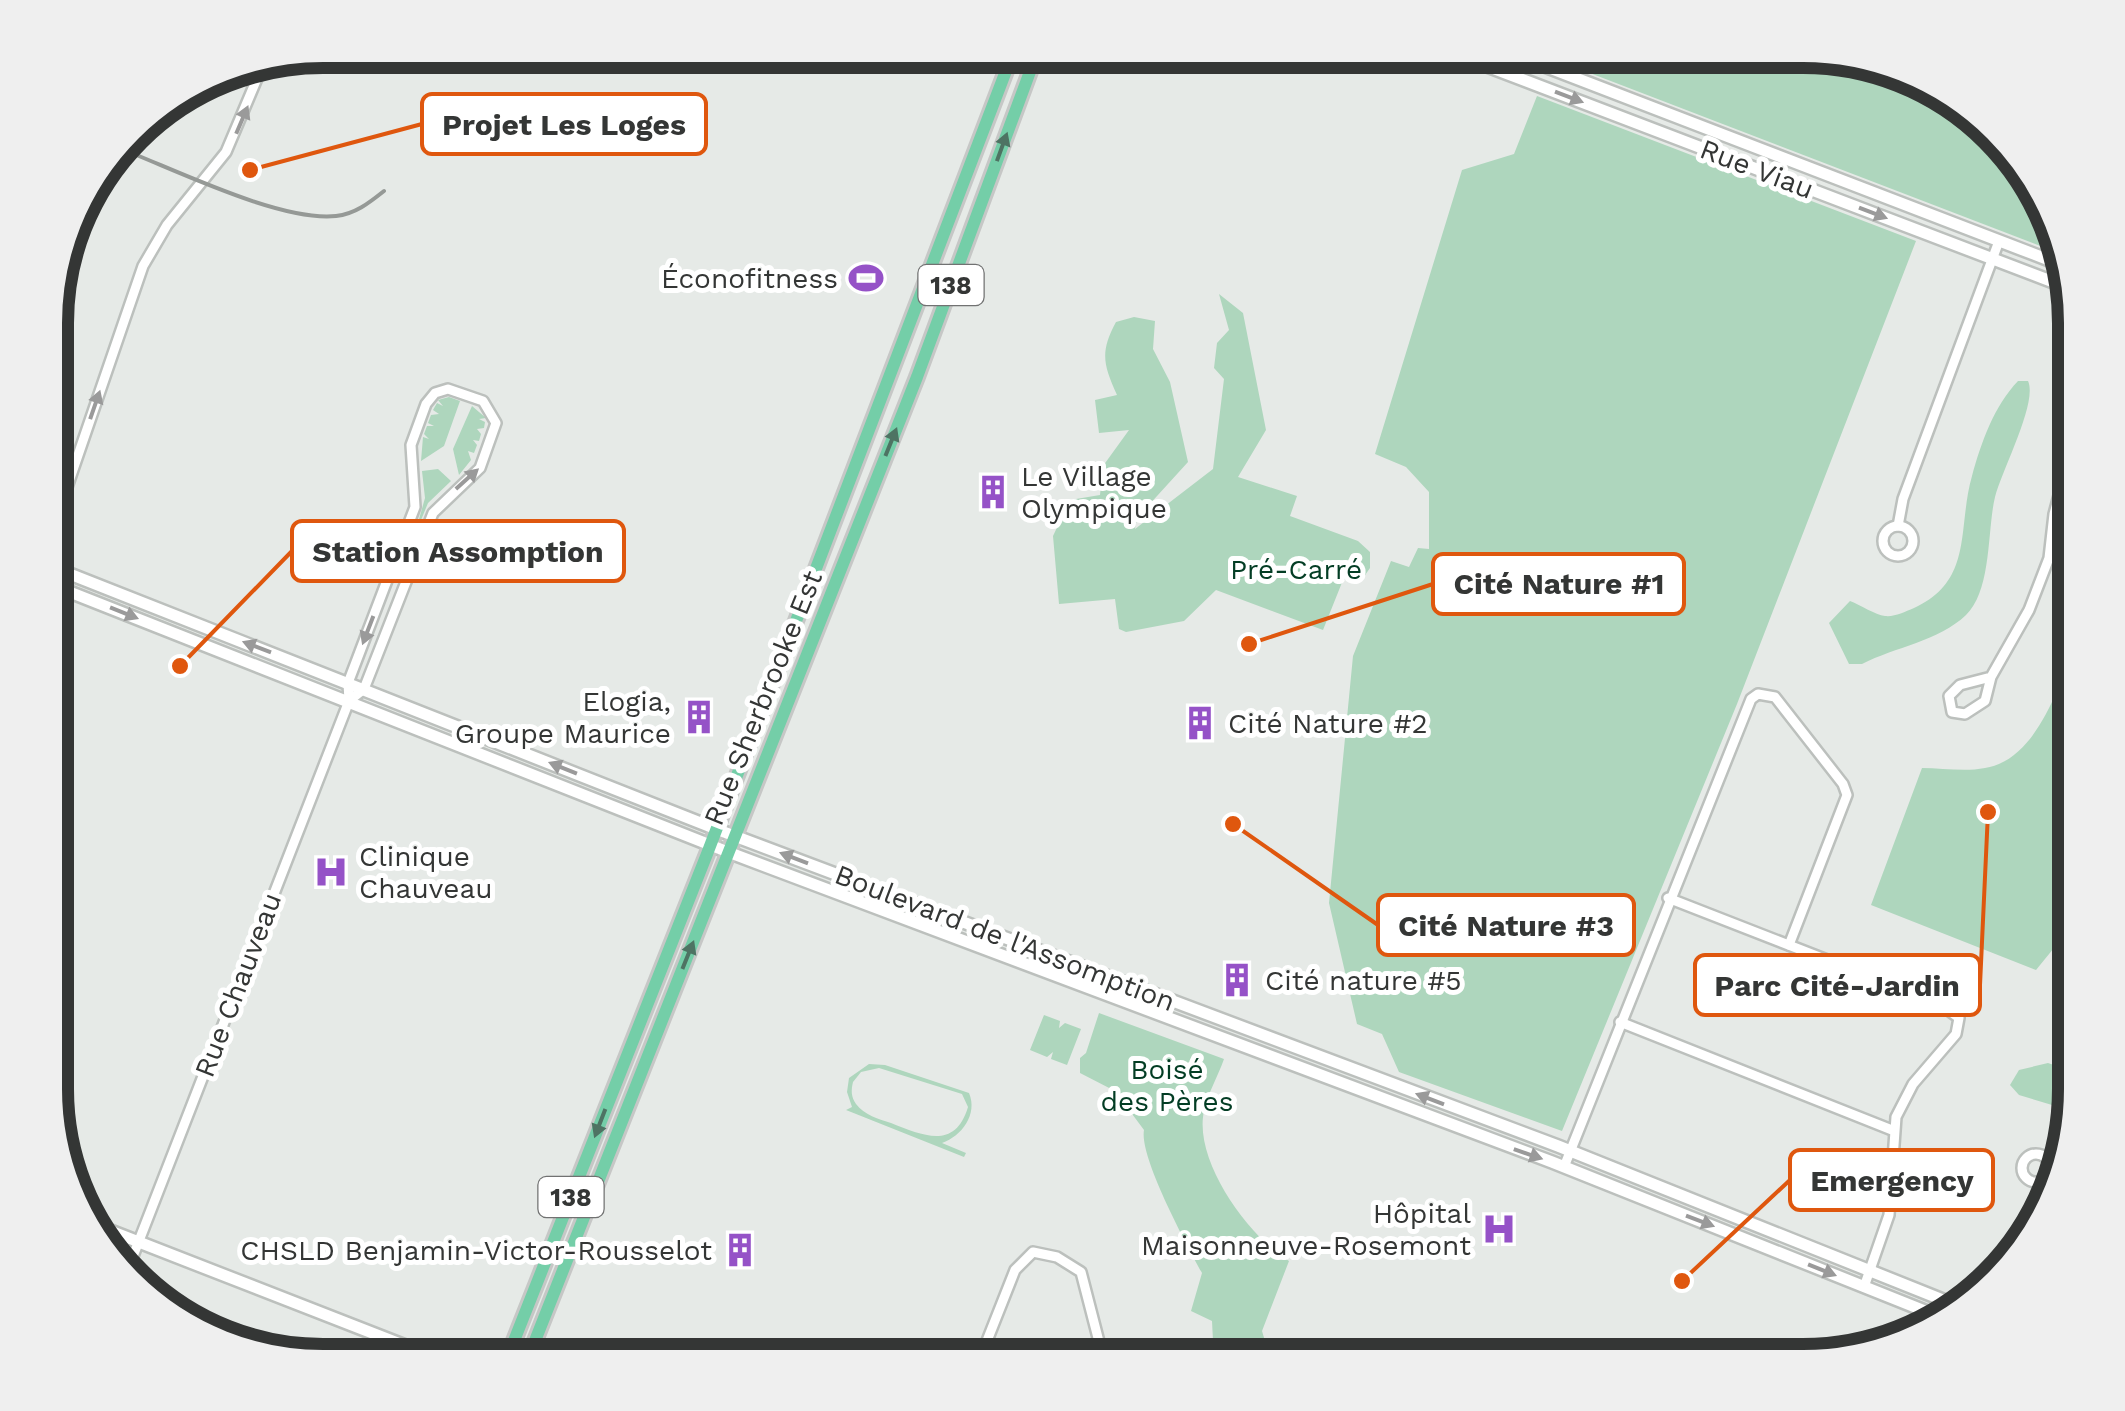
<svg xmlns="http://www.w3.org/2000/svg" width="2125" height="1411" font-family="'Work Sans',sans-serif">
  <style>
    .green { fill: #aed6bd; fill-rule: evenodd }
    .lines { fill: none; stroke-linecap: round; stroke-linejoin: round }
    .street-casing { stroke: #bcc0bd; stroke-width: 14 }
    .secondary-casing { stroke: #bcc0bd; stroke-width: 16 }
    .primary-casing { stroke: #c6c7c6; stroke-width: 18 }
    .street { stroke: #fff; stroke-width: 9 }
    .secondary { stroke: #fff; stroke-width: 11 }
    .primary { stroke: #74cea8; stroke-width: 12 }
    .rail { stroke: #959996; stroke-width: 4 }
    .oneway { fill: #9a9a9a }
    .oneway2 { fill: #4e7363 }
    .labels { text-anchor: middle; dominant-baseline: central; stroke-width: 10; stroke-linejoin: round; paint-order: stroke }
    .shield { fill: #fff; stroke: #717272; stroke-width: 2.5 }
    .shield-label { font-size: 25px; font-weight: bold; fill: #343635 }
    .street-label { font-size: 28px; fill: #343635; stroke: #fff }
    .poi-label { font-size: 28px; fill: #343635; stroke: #fff; text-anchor: end }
    .park-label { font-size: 28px; fill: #033d24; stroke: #fff }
    .rim { fill: none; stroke: #343635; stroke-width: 12 }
    .leader { fill: none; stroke: #df570e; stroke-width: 4 }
    .callout-dot { fill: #df570e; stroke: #fff; stroke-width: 4 }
    .callout { fill: #fff; stroke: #df570e; stroke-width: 4 }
    .callout-label { font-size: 30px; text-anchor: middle; font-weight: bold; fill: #343635 }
  </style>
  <rect width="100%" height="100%" fill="#e6eae7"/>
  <g class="green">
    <path d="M1530,50h273l151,46 85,91 20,66z"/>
    <path d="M1537,96l379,145 -179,463 -175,427 -163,-59 -17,-38 -25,-10 -28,-121 24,-247 38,-95 18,6 9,-19 11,1v-57l-23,-25 -31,-13 87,-284 52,-16z"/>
    <path d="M1219,294l24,19 23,117 -28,47 59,19 -7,20 68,25 12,11v16l-7,10 -20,2 -20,50 -107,-40 -32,31 -58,11 -7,-3 -4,-30 -56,5 -6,-68 17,-36 30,-5 3,-29 26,-36 -30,3 -4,-33 22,-5c-14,-31 -17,-43 -1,-73l18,-5 21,4 -2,28 17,33 18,80 -51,56 -2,11 78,-60 11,-90 -10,-11 3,-25 12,-13z"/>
    <path d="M2018,381h10c10,21 -26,89 -33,116 -8,33 -3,93 -29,118 -27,26 -71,32 -104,49h-13l-20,-41 21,-22c11,4 25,14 35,15 10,1 19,-4 29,-8 60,-27 43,-80 58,-132 9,-33 22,-70 46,-95z"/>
    <path d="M449,397l11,4 -16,45 -23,15 2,-24 6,2 -5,-5 3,-8h7l-6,-3 3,-8 8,-1 -6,-4 4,-7 6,3 -5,-6z"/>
    <path d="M472,406l14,12 -7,1 6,3 -1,6 -7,1 4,5 -2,7 -6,-1 4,5 -3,8 -6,-2 3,9 -12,15 -6,-26z"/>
    <path d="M438,469l13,12 -23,22 -14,34 11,-39 -3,-27z"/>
    <path d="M2074,648v100l-9,30 9,46v108l-16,11 -22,27 -165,-65 51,-137c20,0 43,4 63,0 51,-8 73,-80 89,-120z"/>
    <path d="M1099,1013l125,46c-6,17 -16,34 -20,52 -11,50 45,126 85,150l-27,70 9,30h-57l-2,-40 -21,-10 11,-38c-15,-28 -63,-116 -58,-143l-29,-39 -35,-18v-15l6,-5z"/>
    <path d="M1044,1015l16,6 -1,7 6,-5 16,6 -14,36 -16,-6 2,-7 -6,5 -17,-7z"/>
    <path d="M2048,1063l26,9 -2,39 -53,-16 -9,-10 9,-15z"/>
    <path d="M869,1064l16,1 84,28c9,21 -7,43 -27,50l24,10 -2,4 -118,-47 6,-3 -5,-15 2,-14zM879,1068l83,26 6,13c-13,43 -44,29 -77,16 -12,-4 -27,-8 -35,-19 -5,-7 -5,-14 -3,-22l8,-10z"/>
  </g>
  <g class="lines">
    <g class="street-casing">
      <g id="street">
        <path d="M1898,526l5,-27 96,-258"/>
        <circle cx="1898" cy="541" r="15"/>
        <path d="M52,531l91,-265 24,-41 59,-73 38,-90"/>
        <path d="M1991,677l-31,8 -11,11 3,16 13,2 20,-13 6,-24 38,-67 20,-52 5,-44 20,-74"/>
        <path d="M1668,898l272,106 19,14 -3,16 -43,50 -17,33 -7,98 -25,72"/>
        <path d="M1620,1022l272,108"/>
        <circle cx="2036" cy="1168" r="14"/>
        <path d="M1564,1167l187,-468 7,-5 17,3 68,87 4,11 -58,150"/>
        <path d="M128,1269l221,-568 -1,-18 67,-176 -4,-62 15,-41 9,-11 13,-4 35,12 13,22 -16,45 -47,45 -69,176 -15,12"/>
        <path d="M979,1361l36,-91 18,-18 24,5 24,15 23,89"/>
      </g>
    </g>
    <g class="secondary-casing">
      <g id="secondary">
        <path d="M1445,50l624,238"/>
        <path d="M1503,50l559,215"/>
        <path d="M52,567l664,262 842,317 400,160"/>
        <path d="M52,585l676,267 824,310 393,157"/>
        <path d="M85,1221l359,140"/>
        <path d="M438,1357l23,4"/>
      </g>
    </g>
    <g class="primary-casing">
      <g id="primary">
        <path d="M506,1361l201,-507 307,-804"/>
        <path d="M527,1361l390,-984 121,-327"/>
      </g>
    </g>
    <use href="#street" class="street"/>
    <use href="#secondary" class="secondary"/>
    <use href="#primary" class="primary"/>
    <path class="rail" d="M119,148c55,21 161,74 217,68 19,-2 33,-13 48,-25"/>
  </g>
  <defs><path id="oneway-solid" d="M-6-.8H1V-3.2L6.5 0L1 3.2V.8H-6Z" transform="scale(2.5)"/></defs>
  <g class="oneway">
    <use href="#oneway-solid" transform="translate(1569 97) rotate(21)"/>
    <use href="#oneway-solid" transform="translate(242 120) rotate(-67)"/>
    <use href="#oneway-solid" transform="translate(1873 213) rotate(21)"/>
    <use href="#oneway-solid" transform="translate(95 405) rotate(-71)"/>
    <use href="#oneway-solid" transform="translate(467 479) rotate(-42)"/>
    <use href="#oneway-solid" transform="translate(124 613) rotate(22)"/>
    <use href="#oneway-solid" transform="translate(368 630) rotate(111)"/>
    <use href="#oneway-solid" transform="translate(257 647) rotate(-159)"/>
    <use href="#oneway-solid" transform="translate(563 768) rotate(-158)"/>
    <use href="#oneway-solid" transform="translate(794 858) rotate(-159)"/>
    <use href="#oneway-solid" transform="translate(1430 1099) rotate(-159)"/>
    <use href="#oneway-solid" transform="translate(1528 1154) rotate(19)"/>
    <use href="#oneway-solid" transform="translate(1700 1221) rotate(21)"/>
    <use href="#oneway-solid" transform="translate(1822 1270) rotate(22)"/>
  </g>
  <g class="oneway2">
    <use href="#oneway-solid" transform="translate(1002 147) rotate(-70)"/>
    <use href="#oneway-solid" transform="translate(891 442) rotate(-68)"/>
    <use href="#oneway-solid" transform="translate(688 955) rotate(-68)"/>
    <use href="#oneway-solid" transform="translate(600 1123) rotate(111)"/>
  </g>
  <defs>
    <g id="stadium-bare" transform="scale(2.7)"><path d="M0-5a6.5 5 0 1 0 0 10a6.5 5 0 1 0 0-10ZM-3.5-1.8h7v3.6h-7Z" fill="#9552c7" stroke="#fff" stroke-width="2.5" paint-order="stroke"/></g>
    <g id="building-bare" transform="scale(2.7)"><path d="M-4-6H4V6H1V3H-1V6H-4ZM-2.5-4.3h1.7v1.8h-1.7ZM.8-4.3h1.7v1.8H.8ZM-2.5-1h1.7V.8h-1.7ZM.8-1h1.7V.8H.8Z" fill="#9552c7" stroke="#fff" stroke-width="2.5" paint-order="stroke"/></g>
    <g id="hospital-bare" transform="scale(2.7)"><path d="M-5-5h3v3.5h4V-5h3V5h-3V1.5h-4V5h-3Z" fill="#9552c7" stroke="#fff" stroke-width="2.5" paint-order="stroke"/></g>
  </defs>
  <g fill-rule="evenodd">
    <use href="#stadium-bare" x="866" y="278"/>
    <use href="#building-bare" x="993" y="492"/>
    <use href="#building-bare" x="699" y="717"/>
    <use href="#building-bare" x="1200" y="723"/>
    <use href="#hospital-bare" x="331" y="872"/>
    <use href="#building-bare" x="1237" y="980"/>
    <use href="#hospital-bare" x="1499" y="1229"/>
    <use href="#building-bare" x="740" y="1250"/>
  </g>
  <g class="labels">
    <g class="shield">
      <rect x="918.5" y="265" width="65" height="40" rx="8"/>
      <rect x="538.5" y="1177" width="65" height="40" rx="8"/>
    </g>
    <g class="shield-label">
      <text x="951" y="285">138</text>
      <text x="571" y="1197">138</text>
    </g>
    <g class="street-label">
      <text transform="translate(1757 169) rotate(21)">Rue Viau</text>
      <text transform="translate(763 698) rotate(-68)">Rue Sherbrooke Est</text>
      <text transform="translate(1005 938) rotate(21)">Boulevard de l'Assomption</text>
      <text transform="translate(238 985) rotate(-69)">Rue Chauveau</text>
    </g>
    <g class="poi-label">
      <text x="838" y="278">Éconofitness</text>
      <text x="1021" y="476" text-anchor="start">Le Village<tspan x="1021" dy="32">Olympique</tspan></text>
      <text x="671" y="701">Elogia,<tspan x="671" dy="32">Groupe Maurice</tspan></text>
      <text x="1228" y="723" text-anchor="start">Cité Nature #2</text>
      <text x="359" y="856" text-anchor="start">Clinique<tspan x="359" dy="32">Chauveau</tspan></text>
      <text x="1265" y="980" text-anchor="start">Cité nature #5</text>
      <text x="1471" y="1213">Hôpital<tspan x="1471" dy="32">Maisonneuve-Rosemont</tspan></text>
      <text x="712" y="1250">CHSLD Benjamin-Victor-Rousselot</text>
    </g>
    <g class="park-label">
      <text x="1296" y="569">Pré-Carré</text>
      <text x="1167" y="1069">Boisé<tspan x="1167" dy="32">des Pères</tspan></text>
    </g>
  </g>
  <path d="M0 0H2125V1411H0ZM323 68H1803A255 255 0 0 1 2058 323V1089A255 255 0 0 1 1803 1344H323A255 255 0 0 1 68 1089V323A255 255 0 0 1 323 68Z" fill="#efefef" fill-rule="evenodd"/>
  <path class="rim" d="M323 68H1803A255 255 0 0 1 2058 323V1089A255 255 0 0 1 1803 1344H323A255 255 0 0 1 68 1089V323A255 255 0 0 1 323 68Z"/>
  <path class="leader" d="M250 170L422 124M180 666L292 551M1249 644L1433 584M1233 824L1378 925M1988 812L1980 985M1682 1281L1790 1180"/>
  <g class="callout-dot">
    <circle cx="250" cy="170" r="10"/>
    <circle cx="180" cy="666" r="10"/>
    <circle cx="1249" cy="644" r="10"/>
    <circle cx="1233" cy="824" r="10"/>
    <circle cx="1988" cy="812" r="10"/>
    <circle cx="1682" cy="1281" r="10"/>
  </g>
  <g class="callout">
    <rect x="422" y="94" width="284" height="60" rx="10"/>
    <rect x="292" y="521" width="332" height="60" rx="10"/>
    <rect x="1433" y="554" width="251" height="60" rx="10"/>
    <rect x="1378" y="895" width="256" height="60" rx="10"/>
    <rect x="1695" y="955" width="285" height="60" rx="10"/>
    <rect x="1790" y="1150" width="203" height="60" rx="10"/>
  </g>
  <g class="callout-label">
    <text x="564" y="135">Projet Les Loges</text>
    <text x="458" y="562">Station Assomption</text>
    <text x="1559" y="594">Cité Nature #1</text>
    <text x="1506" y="936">Cité Nature #3</text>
    <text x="1837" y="996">Parc Cité-Jardin</text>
    <text x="1892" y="1191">Emergency</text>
  </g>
</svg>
